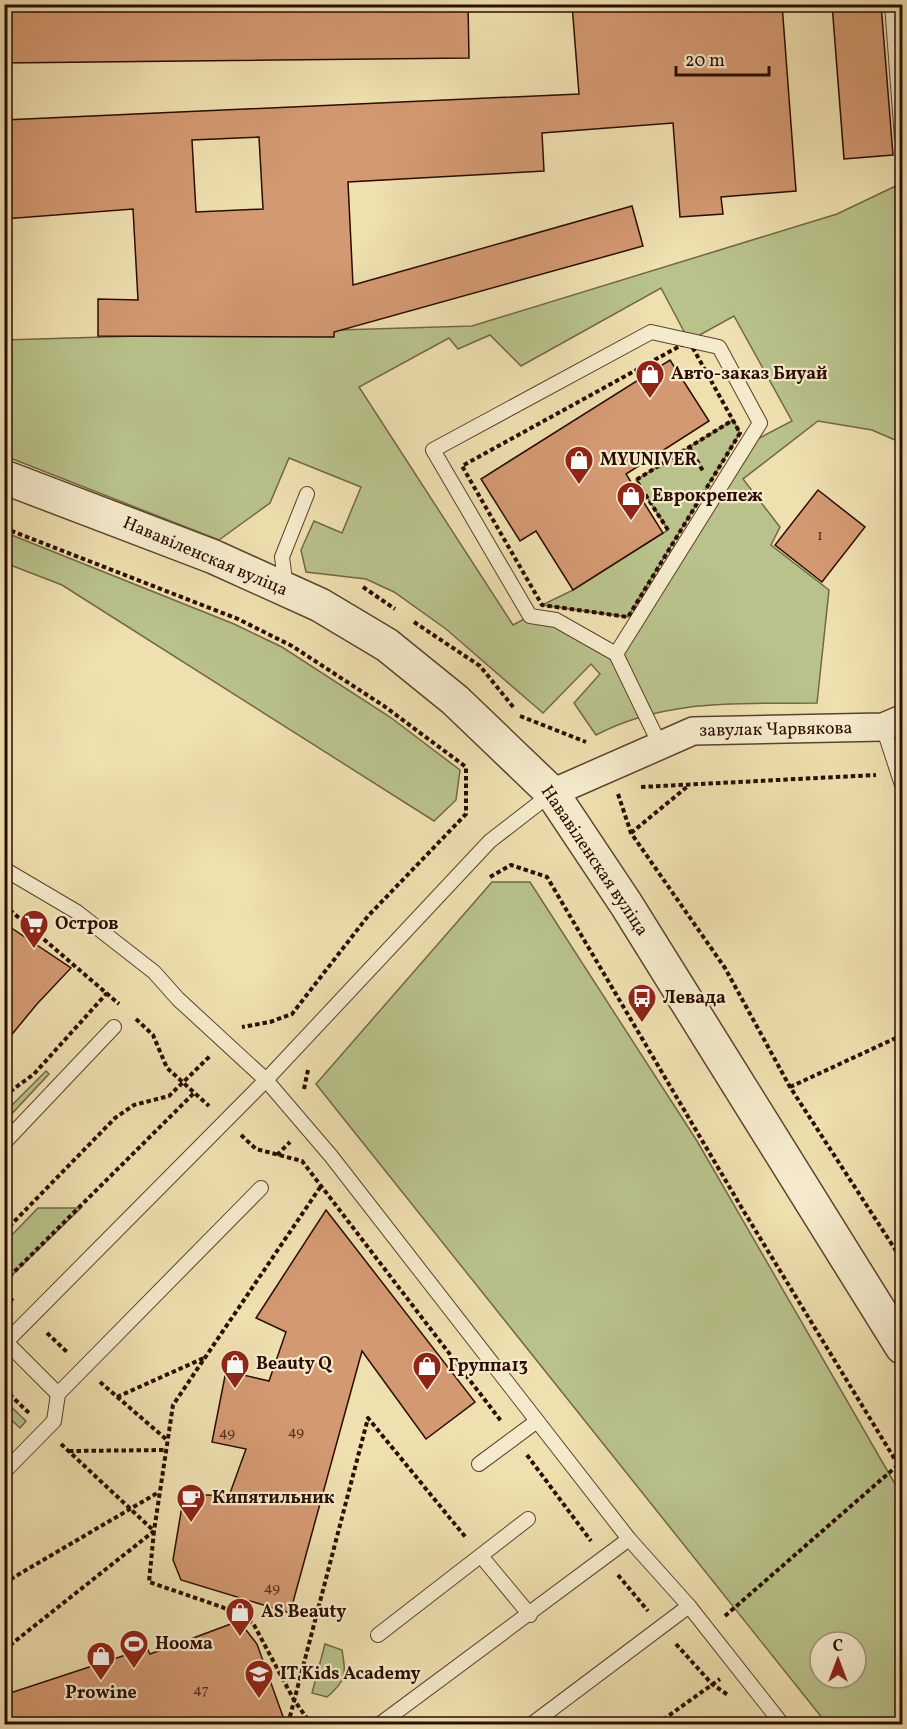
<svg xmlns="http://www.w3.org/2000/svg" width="907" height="1729" font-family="Vollkorn,serif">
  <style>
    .green { fill: #b9c28b; stroke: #726746; stroke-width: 1.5; fill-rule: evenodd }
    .building { fill: #d39972; stroke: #2b0c00; stroke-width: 1.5; fill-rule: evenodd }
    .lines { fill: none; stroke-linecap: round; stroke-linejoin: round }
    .service-casing { stroke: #5c412c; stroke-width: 16 }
    .minor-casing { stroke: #5c412c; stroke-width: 30 }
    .tertiary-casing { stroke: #5c412c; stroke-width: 36 }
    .path { stroke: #2b0c00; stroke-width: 4; stroke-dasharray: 4.5 3; stroke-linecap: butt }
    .service { stroke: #f5ebcc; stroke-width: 14 }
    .minor { stroke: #f5ebcc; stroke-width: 27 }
    .tertiary { stroke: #f5ebcc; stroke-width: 33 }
    .labels { text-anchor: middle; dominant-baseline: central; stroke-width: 4.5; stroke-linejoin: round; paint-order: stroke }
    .number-label { font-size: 15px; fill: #552f1c }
    .poi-label { font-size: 18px; font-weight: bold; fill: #2b0c00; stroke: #f5ebcc; text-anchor: start }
    .street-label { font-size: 18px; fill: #2b0c00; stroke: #f5ebcc }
  </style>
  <rect width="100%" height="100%" fill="#efe0b0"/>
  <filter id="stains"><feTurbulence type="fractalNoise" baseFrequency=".00333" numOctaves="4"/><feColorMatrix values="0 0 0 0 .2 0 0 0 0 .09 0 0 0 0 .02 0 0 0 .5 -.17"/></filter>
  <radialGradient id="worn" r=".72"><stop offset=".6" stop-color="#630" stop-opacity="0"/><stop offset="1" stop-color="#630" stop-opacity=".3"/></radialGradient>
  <g class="green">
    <path d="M902,183v194l-3,5 3,9v52l-30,-13 -54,-9 -75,58 37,48 -9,18 58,45 -12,113c-76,1 -151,-5 -221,32l-22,-32 26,-29 -9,-10 -48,49 -97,-84 -52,-37 -28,-13 -60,-7 -5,-22 13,-29 28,12 19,-46 -72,-29 -19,45 -51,37 -214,-84 -1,-116 468,-14 365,-112zM661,288l28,53 45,-25 58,105 -44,23 -132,210 -86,-38 -17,9 -154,-238 90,-49 9,11 32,-14 31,31z"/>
    <path d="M733,420l7,13 -112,184 -86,-12 31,-15 95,-60 -32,-50z"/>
    <path d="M4,532l230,92 48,23 108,70 70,53 -4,30 -22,21 -372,-236 -57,-22z"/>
    <path d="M492,882h38l167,259 205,355v228h-75l-511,-640zM820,1642h36v36h-36z"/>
    <path d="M46,1071l3,3 -44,47v-9z"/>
    <path d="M38,1208h43l-76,74v-40z"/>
    <path d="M5,1401l21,20 -6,7 -15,-14z"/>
    <path d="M325,1644l17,6c4,25 5,30 -15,47l-15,-4z"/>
  </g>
  <g class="building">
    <path d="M468,4l1,54 -465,5v-54z"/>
    <path d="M572,4h210l14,187 -75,6 2,17 -43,3 -7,-94 -131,10 2,38 -196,11 5,103 279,-79 11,40 -309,86v5l-236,-1v-37l40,1 -5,-91 -129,10v-99l575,-26zM259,137l4,72 -67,3 -4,-72z"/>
    <path d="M832,4h49l12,151 -49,4z"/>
    <path d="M670,360l39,61 -83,53 37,59 -90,57 -37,-59 -16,10 -39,-62z"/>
    <path d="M818,490l47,37 -43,55 -47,-37z"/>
    <path d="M4,923l67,45 -34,36 -33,40z"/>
    <path d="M326,1210l149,192 -49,37 -64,-88 -72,262 -109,-33 -8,-20 11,-66 45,2 17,-47 -34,-7 14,-71 43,10 17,-49 -30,-14z"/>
    <path d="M239,1621l18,23 29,81h-282v-30l143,-47 3,6z"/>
  </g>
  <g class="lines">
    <g class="service-casing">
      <g id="service">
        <path d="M892,4l10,135"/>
        <path d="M286,588l-4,-31 25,-63"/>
        <path d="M616,654l144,-231 -41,-76 -68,-15 -218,118 97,166 26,4 60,34 44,91"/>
        <path d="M883,727l19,58"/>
        <path d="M4,869l73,43 77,60 24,27 88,81 65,76 298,383 60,67 93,118"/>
        <path d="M4,1143l110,-116"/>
        <path d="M4,1340l54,54"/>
        <path d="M4,1344l262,-264 224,-239 62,-48"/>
        <path d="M479,1464l58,-43"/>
        <path d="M4,1472l50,-51 4,-27 203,-206"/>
        <path d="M481,1556l49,59"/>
        <path d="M378,1635l150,-116"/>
        <path d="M380,1724l249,-185"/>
        <path d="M532,1724l157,-118"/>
      </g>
    </g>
    <g class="minor-casing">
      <path id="minor" d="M552,793l141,-62 190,-4 19,-8"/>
    </g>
    <g class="tertiary-casing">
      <path id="tertiary" d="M4,477l210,80 106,48 67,40 68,55 97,93 74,111 276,443"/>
    </g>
    <g class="path">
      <path d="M689,341l51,92 -112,184 -86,-12 -80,-139z"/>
      <path d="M689,447l14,24"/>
      <path d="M4,528l234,91 54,27 92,60 82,61v47l-98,102 -76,98 -22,8 -28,5"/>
      <path d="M668,530l-32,-50 97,-60"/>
      <path d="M363,587l32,22"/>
      <path d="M414,622l66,44 34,42"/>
      <path d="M520,716l66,26"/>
      <path d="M641,787l235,-12"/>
      <path d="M618,794l13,39 94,135 65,119 112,173"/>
      <path d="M631,833l57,-47"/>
      <path d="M490,877l21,-12 36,12 196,333 159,261"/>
      <path d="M4,905l115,99"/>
      <path d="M136,1019l17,16 14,33 42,38"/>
      <path d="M790,1087l108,-50 4,-7"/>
      <path d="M304,1089l4,-19"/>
      <path d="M4,1096l30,-22 73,-81"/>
      <path d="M241,1135l15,14 46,12 199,260"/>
      <path d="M277,1155l13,-13"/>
      <path d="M4,1232l111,-114 19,-13 35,-9 41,-40"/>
      <path d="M4,1282l190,-189"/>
      <path d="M4,1293l11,10"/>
      <path d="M47,1333l21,20"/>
      <path d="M100,1382l67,58"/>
      <path d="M4,1389l26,25"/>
      <path d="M117,1397l87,-39"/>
      <path d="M61,1444l93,87 -5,51 73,25 31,16 41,77 17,24"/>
      <path d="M69,1451l97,-1"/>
      <path d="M527,1455l64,86"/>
      <path d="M618,1575l30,36"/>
      <path d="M4,1583l155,-91"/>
      <path d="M725,1616l173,-151"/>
      <path d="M676,1644l36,40 16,11"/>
      <path d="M4,1650l150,-119 19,-126 148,-219"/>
      <path d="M288,1724l80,-306 99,121"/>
      <path d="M657,1724l63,-45"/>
    </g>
    <use href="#service" class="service"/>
    <use href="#minor" class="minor"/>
    <use href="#tertiary" class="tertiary"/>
  </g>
  <defs>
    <g id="shop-pin" transform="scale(1.5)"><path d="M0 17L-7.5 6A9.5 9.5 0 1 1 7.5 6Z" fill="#8f2418" stroke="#f5ebcc"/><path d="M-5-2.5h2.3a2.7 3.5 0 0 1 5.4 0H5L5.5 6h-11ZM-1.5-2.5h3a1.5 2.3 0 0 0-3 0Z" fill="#fff"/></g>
    <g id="supermarket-pin" transform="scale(1.5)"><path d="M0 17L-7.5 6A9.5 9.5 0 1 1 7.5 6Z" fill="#8f2418" stroke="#f5ebcc"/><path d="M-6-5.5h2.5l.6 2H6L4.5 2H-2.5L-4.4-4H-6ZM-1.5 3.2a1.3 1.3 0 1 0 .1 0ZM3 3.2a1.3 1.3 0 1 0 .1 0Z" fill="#fff"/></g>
    <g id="bus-pin" transform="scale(1.5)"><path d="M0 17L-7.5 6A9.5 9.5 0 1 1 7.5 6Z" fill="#8f2418" stroke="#f5ebcc"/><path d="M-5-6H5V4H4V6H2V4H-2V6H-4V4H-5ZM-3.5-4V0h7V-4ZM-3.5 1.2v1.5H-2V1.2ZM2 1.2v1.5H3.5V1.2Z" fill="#fff"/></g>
    <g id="cafe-pin" transform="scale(1.5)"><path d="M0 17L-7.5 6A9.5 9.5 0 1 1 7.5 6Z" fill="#8f2418" stroke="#f5ebcc"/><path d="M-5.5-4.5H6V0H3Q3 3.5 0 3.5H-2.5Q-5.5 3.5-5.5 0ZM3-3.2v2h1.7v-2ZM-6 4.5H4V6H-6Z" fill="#fff"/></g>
    <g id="stadium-pin" transform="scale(1.5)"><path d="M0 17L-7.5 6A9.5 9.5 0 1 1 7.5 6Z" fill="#8f2418" stroke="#f5ebcc"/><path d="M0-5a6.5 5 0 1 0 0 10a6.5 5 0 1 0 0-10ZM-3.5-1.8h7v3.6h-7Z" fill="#fff"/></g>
    <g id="school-pin" transform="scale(1.5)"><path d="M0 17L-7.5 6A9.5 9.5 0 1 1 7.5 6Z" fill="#8f2418" stroke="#f5ebcc"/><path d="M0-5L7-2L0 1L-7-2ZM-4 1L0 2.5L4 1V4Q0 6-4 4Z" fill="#fff"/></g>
  </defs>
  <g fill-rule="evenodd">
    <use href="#shop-pin" x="650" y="374"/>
    <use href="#shop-pin" x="579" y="460"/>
    <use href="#shop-pin" x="631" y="496"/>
    <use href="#supermarket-pin" x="34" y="924"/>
    <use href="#bus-pin" x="642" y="998"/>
    <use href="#shop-pin" x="235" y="1364"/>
    <use href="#shop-pin" x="427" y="1366"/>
    <use href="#cafe-pin" x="191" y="1498"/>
    <use href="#shop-pin" x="240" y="1612"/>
    <use href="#stadium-pin" x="134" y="1644"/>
    <use href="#shop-pin" x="101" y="1656"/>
    <use href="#school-pin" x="259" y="1674"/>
  </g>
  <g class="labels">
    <g class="number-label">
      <text x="820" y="536">1</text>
      <text x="296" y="1432">49</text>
      <text x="227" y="1433">49</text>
      <text x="272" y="1588">49</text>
      <text x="201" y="1690">47</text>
    </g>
    <g class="poi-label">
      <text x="671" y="374">Авто-заказ Биуай</text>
      <text x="600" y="460">MYUNIVER</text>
      <text x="652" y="496">Еврокрепеж</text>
      <text x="55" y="924">Остров</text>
      <text x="663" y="998">Левада</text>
      <text x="256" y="1364">Beauty Q</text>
      <text x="448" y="1366">Группа13</text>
      <text x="212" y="1498">Кипятильник</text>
      <text x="261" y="1612">AS Beauty</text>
      <text x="155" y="1644">Ноома</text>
      <text x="280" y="1674">IT Kids Academy</text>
      <text x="101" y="1693" text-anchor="middle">Prowine</text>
    </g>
    <g class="street-label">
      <text transform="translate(205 557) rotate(23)">Нававіленская вуліца</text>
      <text transform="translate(776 730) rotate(-1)">завулак Чарвякова</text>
      <text transform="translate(594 861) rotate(56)">Нававіленская вуліца</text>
    </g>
  </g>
  <rect width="907" height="1729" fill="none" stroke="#efe0b0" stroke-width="24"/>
  <rect x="6" y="6" width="895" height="1717" fill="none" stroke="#2b0c00" stroke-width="3"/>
  <rect x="12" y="12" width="883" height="1705" fill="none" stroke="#2b0c00" stroke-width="1.5"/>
  <g transform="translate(838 1660)"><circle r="28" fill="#f5ebcc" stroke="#a4927a" stroke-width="1.5"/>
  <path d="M0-4.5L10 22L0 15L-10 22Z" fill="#8f2418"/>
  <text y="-9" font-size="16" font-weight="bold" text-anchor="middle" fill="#2b0c00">С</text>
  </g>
  <path d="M676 66v9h93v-9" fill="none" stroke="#2b0c00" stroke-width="3"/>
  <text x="685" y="66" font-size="18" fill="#2b0c00" stroke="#f5ebcc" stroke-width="4.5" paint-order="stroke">20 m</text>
  <rect width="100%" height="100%" filter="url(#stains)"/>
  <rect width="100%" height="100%" fill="url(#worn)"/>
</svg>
